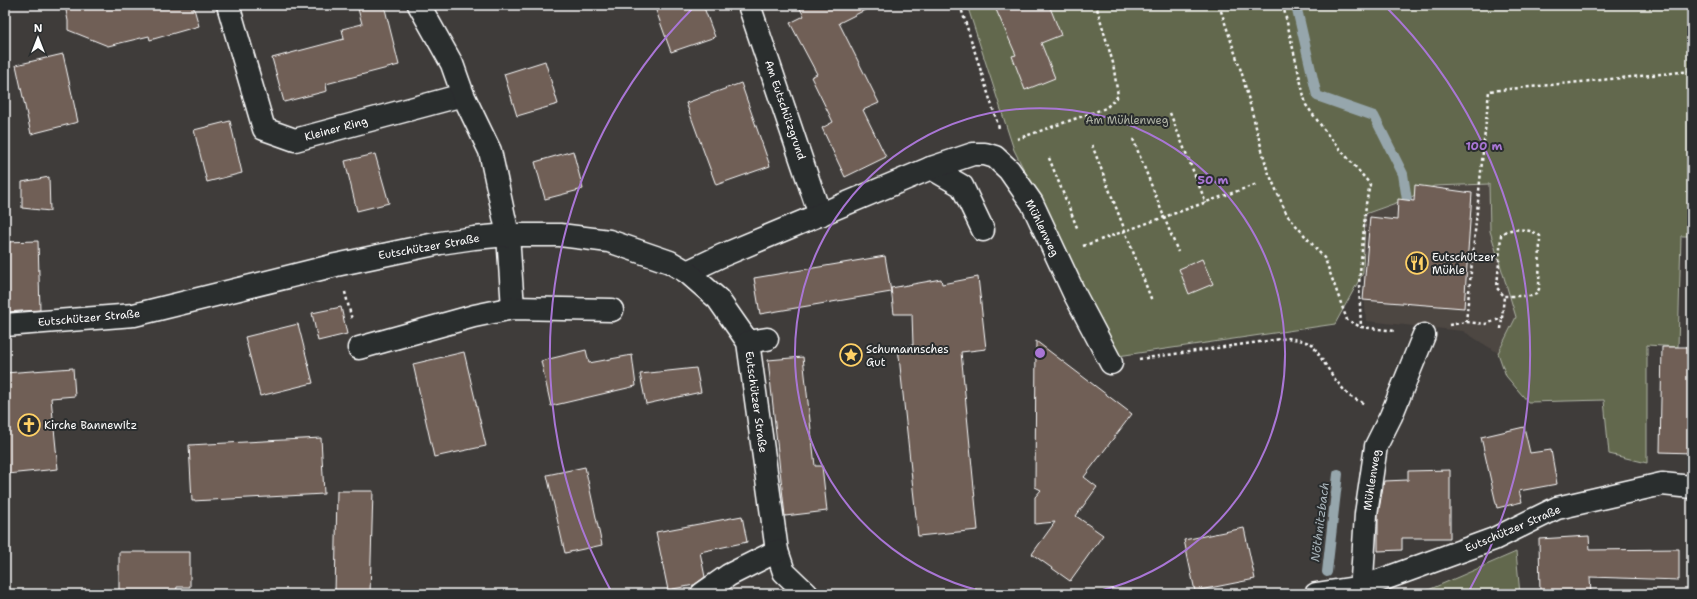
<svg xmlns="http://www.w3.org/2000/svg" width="1697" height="599" font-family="'Shantell Sans',sans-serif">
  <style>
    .built { fill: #4d4642 }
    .green { fill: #62684e; stroke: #b0b4a6 }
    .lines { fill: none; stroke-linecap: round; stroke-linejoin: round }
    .stream { stroke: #96a6ac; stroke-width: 10 }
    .building { fill: #6f5e56; stroke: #fff }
    .minor-casing { stroke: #fff; stroke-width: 25 }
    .path { stroke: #fff; stroke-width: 2.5; stroke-dasharray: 3 3; stroke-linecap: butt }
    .minor { stroke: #2a2d2e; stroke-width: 22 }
    .ring { fill: none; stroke: #a976d5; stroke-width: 2 }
    .labels { text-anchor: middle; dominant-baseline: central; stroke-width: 4; stroke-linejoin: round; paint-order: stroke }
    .street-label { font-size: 11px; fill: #fff; stroke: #2a2d2e }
    .park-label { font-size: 11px; fill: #b0b4a6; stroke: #2a2d2e }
    .poi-label { font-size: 11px; fill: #fff; stroke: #2a2d2e; text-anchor: start }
    .water-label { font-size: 12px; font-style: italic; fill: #a8b4ba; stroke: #2a2d2e }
    .centre { fill: #a976d5; stroke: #2a2d2e; stroke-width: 2 }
    .ring-label { font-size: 12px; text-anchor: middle; font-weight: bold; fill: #a976d5; stroke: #2a2d2e; stroke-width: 4; stroke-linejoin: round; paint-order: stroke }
  </style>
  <rect width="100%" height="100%" fill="#3f3c3a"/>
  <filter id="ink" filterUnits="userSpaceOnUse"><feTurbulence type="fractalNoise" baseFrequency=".025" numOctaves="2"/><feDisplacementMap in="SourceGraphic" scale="8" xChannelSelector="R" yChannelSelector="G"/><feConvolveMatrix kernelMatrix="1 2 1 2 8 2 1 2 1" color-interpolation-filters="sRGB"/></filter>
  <g filter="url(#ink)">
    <path class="built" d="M1489,184l1,47 26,86 -18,36 -35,-22 -97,-10 -3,-48 2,-59 42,-15 27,-13z"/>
    <g class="green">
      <path d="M967,5h725v231h-11l-3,111 -31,-2v118l-38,-9 -5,-54 -76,2 -22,-26 -8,-23 18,-36 -26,-86 -1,-47 -55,2 -27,13 -42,15 -2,59 -28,51 -217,32 -104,-206z"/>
      <path d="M1516,552l4,42h-101z"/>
    </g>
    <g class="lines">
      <g class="stream">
        <path d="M1296,5l21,91 57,20 29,58 4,26"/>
        <path d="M1327,572l11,-98"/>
      </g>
    </g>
    <g class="building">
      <path d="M65,5h128l6,21 -49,14 -1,-4 -41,10 -40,-16v-9z"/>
      <path d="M357,5h27l15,60 -73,19 1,7 -43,11 -12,-44 72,-19 -2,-10 20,-5z"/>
      <path d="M654,5h49l12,32 -44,15z"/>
      <path d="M798,5h77l-36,18 40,80 -16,7 23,47 -41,20 -23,-49 11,-6 -22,-45 6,-3 -27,-51 14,-7z"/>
      <path d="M994,5h55l12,30 -20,8 14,35 -30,12 -13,-34 4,-1z"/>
      <path d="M63,54l15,68 -47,12 -15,-69z"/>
      <path d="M545,61l13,43 -41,12 -13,-42z"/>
      <path d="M741,83l29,83 -54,19 -30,-82z"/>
      <path d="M230,121l12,52 -35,9 -13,-52z"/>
      <path d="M573,151l10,38 -38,10 -10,-37z"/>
      <path d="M375,154l14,49 -32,8 -12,-50z"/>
      <path d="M49,177l1,34 -28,-3v-26z"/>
      <path d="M1415,185l57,8 -8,115 -101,-8 7,-83 27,3 1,-21 16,2z"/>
      <path d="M38,241l2,69 -35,2v-70z"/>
      <path d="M885,256l6,36 -131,22 -6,-36z"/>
      <path d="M1202,259l11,25 -24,10 -10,-25z"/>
      <path d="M978,277l8,72 -25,3 17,178 -60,6 -20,-189 15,-2 -1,-31h-18l-3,-26 50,-9 1,5z"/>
      <path d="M341,307l6,27 -29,7 -6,-28z"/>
      <path d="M298,324l15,59 -53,13 -15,-59z"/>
      <path d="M1036,341l96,73 -48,63 13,10 -21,29 27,19 -33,46 -38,-27 23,-32 -20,2v-27l6,-7 -6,-3z"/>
      <path d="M1662,347h30v106l-32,-1z"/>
      <path d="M586,350l3,13 43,-8 4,31 -85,20 -10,-45z"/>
      <path d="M464,352l22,94 -52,11 -21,-93z"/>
      <path d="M803,357l12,109h7l5,45 -42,5 -17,-156z"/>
      <path d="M73,368l2,28 -24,2 7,71 -51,5 -2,-22v-79z"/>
      <path d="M696,368l5,24 -55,12 -6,-30z"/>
      <path d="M1524,427l6,26 21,-3 6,34 -38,7 3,11 -25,6 -16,-71z"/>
      <path d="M321,438l3,56 -132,7 -3,-56z"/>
      <path d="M585,467l17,78 -37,8 -18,-78z"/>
      <path d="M1450,470v68h-48v12l-24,1v-36l6,-34 24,-1v-9z"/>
      <path d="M337,491h36l-3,103h-35z"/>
      <path d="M742,516l5,26 -47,10 5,25 -11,8 -26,5 -12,-58z"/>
      <path d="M1244,528l11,51 -60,12 -11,-51z"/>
      <path d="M1589,536l1,14 89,-1v31l-89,-3 1,17h-51l-1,-55z"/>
      <path d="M119,552h71v35h-13l-1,7h-57z"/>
    </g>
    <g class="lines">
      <g class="minor-casing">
        <g id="minor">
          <path d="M228,5l36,124 31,11 168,-45"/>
          <path d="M419,5l33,59 11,31 27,56 18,84 5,73"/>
          <path d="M749,5l71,210"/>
          <path d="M931,168l31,18 21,44"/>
          <path d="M687,272l34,-16 210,-88 42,-14h12l10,3 14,13 23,33 42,90 37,70"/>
          <path d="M5,325l129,-10 202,-50 104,-22 34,-5 34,-3h52l49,6 61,21 17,10 31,27 30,43 29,209 7,21 23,22"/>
          <path d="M748,342l19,-3"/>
          <path d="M359,348l115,-32 39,-8 99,2"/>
          <path d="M702,594l27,-19 48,-24"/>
          <path d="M1316,594l46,-7 132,-48 63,-31 105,-24 30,3"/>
          <path d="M1361,594l5,-80 10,-68 15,-30 33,-81"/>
        </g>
      </g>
      <g class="path">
        <path d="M960,5l39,123"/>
        <path d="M1219,5l23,69 25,95 20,46 38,44 22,61 14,7"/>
        <path d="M1283,5l23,100 22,30 42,49 -4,20 -7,80 2,43 35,4"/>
        <path d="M1170,113l36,90"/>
        <path d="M1017,139l89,-31 12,-12 -5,-33 -17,-58"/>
        <path d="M1133,139l45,113"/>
        <path d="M1092,145l60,156"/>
        <path d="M1049,158l29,72"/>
        <path d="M1083,246l174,-62"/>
        <path d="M345,292l7,28"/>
        <path d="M1466,322l23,-231 203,-20"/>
        <path d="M1449,325l17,-3 20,2 16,-6 2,-22 -7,-8 4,-53c7,-9 32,-6 39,1l-1,53 -3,5 -5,2h-27"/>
        <path d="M1501,329l1,-11"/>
        <path d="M1139,359l149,-21 12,2 12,4 22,34 15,18 16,8"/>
      </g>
      <use href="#minor" class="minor"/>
    </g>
  </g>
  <g class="ring">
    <path d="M995 594A245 245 0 1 1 1085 594"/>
    <path d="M611 591A490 490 0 0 1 694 7M1386 7A490 490 0 0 1 1469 591"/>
  </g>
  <defs>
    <g id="restaurant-ring" transform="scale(1.15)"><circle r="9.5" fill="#2a2d2e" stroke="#ffd166" stroke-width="1.5"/><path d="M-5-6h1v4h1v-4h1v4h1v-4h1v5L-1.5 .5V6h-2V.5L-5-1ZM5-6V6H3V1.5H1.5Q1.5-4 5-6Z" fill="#ffd166"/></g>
    <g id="sight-ring" transform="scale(1.15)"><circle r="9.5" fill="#2a2d2e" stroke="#ffd166" stroke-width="1.5"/><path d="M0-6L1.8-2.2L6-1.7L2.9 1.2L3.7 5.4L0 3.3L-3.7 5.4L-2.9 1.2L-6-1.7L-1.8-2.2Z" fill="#ffd166"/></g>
    <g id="church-ring" transform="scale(1.15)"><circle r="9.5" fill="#2a2d2e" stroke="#ffd166" stroke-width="1.5"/><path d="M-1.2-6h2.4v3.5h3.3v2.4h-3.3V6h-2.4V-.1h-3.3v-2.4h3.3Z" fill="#ffd166"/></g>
  </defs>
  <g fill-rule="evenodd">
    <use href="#restaurant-ring" x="1417" y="263"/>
    <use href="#sight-ring" x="851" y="355"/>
    <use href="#church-ring" x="29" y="425"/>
  </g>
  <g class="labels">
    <g class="street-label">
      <text transform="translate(785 110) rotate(71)">Am Eutschützgrund</text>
      <text transform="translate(336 129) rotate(-15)">Kleiner Ring</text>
      <text transform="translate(1042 228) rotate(64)">Mühlenweg</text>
      <text transform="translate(429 247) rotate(-10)">Eutschützer Straße</text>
      <text transform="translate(89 318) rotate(-5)">Eutschützer Straße</text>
      <text transform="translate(756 402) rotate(82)">Eutschützer Straße</text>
      <text transform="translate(1372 480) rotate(-81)">Mühlenweg</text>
      <text transform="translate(1513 529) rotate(-23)">Eutschützer Straße</text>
    </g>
    <g class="park-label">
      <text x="1127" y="120">Am Mühlenweg</text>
    </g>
    <g class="poi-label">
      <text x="1432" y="257">Eutschützer<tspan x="1432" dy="13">Mühle</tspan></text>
      <text x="866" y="349">Schumannsches<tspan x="866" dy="13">Gut</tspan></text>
      <text x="44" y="425">Kirche Bannewitz</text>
    </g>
    <g class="water-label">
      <text transform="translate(1320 522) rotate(-83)">Nöthnitzbach</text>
    </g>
  </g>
  <circle cx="1040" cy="353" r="6" class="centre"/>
  <g class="ring-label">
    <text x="1484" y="150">100 m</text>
    <text x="1213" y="184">50 m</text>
  </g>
  <rect width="1697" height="599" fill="none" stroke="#2a2d2e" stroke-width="20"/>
  <rect x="10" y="10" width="1677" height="579" fill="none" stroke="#fff" stroke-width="1.5" filter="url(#ink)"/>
  <g transform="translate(38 38)" stroke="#2a2d2e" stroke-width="3" paint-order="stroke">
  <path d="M0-3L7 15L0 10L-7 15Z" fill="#ffffff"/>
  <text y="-6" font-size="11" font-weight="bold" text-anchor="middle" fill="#ffffff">N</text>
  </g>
</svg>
